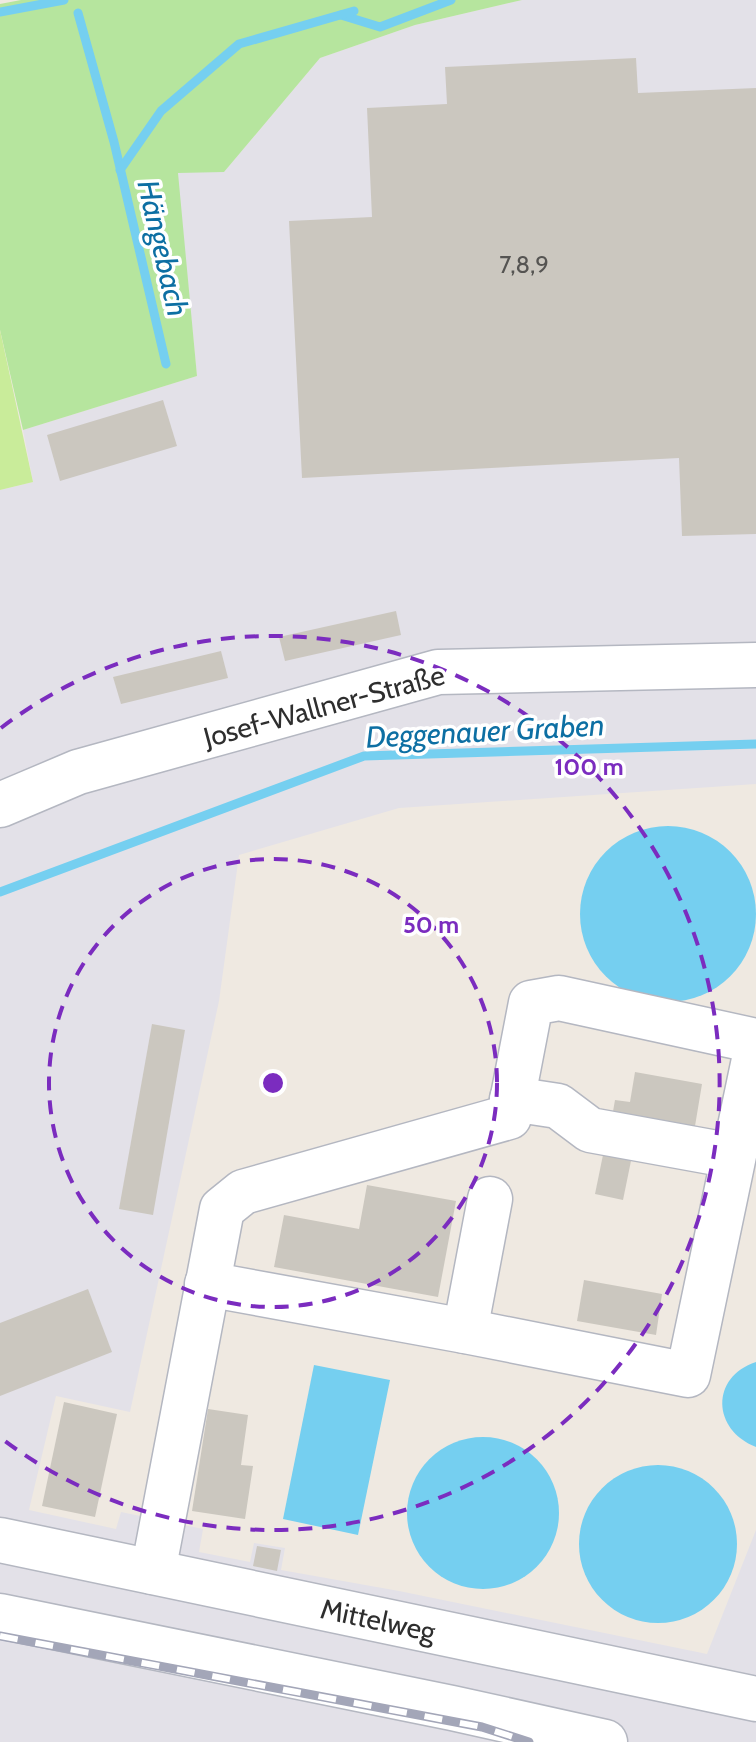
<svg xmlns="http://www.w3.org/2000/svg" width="756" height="1742" font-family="Cabin,sans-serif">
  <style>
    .industrial { fill: #e3e1e8 }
    .green { fill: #b6e59e }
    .pitch { fill: #c9ec9a }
    .water { fill: #75cff0 }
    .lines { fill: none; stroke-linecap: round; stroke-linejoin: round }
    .stream { stroke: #75cff0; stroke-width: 9 }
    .building { fill: #cbc7bf }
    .minor-casing { stroke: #b4b7c1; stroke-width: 47 }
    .minor { stroke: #fff; stroke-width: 44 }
    .rail-casing { stroke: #a3a6b8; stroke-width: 9 }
    .rail { stroke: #fff; stroke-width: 6; stroke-dasharray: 18; stroke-linecap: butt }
    .ring { fill: none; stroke: #7b2cbf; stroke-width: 4; stroke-dasharray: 14 10 }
    .labels { text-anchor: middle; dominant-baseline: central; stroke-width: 7; stroke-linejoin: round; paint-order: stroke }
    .number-label { font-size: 24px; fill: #555452 }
    .street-label { font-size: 28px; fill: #2e2e2e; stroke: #fff }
    .water-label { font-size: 30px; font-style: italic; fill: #0d6fa3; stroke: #fff }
    .centre { fill: #7b2cbf; stroke: #fff; stroke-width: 4 }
    .ring-label { font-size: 24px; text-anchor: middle; font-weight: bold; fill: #7b2cbf; stroke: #fff; stroke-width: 7; stroke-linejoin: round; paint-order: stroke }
  </style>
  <rect width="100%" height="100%" fill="#efe9e1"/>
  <path class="industrial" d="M522,0h234v784l-357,24 -160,47 -20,146 -89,411 -74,-16 -27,114 87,19 5,-17 82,17 -4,23 51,10 4,-19 31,5 -4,22 118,21 308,63 49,-124v212h-756v-1252l33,-8 -10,-52 174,-54 -20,-204h47l96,-114 95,-33z"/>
  <path class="green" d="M21,0h501l-107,25 -95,33 -96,114 -46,1 19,203 -174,54 -23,-100v-326z"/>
  <path class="pitch" d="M0,330l33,152 -33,8z"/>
  <g class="water">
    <circle cx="668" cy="914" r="88"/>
    <path d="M756,1362v85c-44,-17 -46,-70 0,-85z"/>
    <path d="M314,1365l76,15 -32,155 -75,-16z"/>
    <circle cx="483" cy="1513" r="76"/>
    <circle cx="658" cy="1544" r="79"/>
  </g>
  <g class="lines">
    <g class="stream">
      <path d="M0,12l64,-12"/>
      <path d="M78,13l36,129 52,222"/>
      <path d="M341,15l39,12 71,-27"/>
      <path d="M120,170l41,-59 78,-67 115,-33"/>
      <path d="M0,892l364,-136 392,-12"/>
    </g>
  </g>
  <g class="building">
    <path d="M636,58l2,35 118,-5v446l-74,2 -3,-78 -377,20 -13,-257 83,-4 -5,-109 80,-4 -2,-37z"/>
    <path d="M163,400l14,46 -117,35 -13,-46z"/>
    <path d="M396,611l5,24 -116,26 -6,-24z"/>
    <path d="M221,651l7,27 -107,26 -8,-27z"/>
    <path d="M152,1024l33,6 -32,185 -34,-6z"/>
    <path d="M635,1072l67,12 -9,54 -82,-15 4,-23 15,2z"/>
    <path d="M604,1150l28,6 -9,44 -28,-6z"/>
    <path d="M367,1185l89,16 -18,96 -164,-30 10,-52 75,14z"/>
    <path d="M584,1280l78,14 -6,41 -79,-14z"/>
    <path d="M88,1289l24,63 -112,44v-73z"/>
    <path d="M64,1402l53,12 -22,103 -53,-11z"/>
    <path d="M208,1409l40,6 -7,50 12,1 -8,53 -53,-8z"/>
    <path d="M257,1546l24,4 -4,21 -24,-5z"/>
  </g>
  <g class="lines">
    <g class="minor-casing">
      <g id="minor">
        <path d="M0,805l78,-33 360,-100 318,-7"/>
        <path d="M512,1099l46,7 32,24 143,26"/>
        <path d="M207,1284l258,47 223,44 68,-325"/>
        <path d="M465,1331l25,-132"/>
        <path d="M0,1540l756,159"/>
        <path d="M153,1572l69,-363 21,-17 266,-75 22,-114 28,-5 197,43"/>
        <path d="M0,1616l452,92 153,34"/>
      </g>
    </g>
    <use href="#minor" class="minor"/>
    <g class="rail-casing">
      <path id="rail" d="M0,1636l482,91 47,15"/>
    </g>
    <use href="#rail" class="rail"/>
  </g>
  <g class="ring">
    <circle cx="273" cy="1083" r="224"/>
    <path d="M1 728A447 447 0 1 1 1 1438"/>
  </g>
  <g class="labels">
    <g class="number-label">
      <text x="524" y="264">7,8,9</text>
    </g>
    <g class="street-label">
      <text transform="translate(324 706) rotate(-15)">Josef-Wallner-Straße</text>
      <text transform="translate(378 1620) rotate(12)">Mittelweg</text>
    </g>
    <g class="water-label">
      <text transform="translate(163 248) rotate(77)">Hängebach</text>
      <text transform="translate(485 731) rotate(-3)">Deggenauer Graben</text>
    </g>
  </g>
  <circle cx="273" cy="1083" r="12" class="centre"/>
  <g class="ring-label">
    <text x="589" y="775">100 m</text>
    <text x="431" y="933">50 m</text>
  </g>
</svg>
